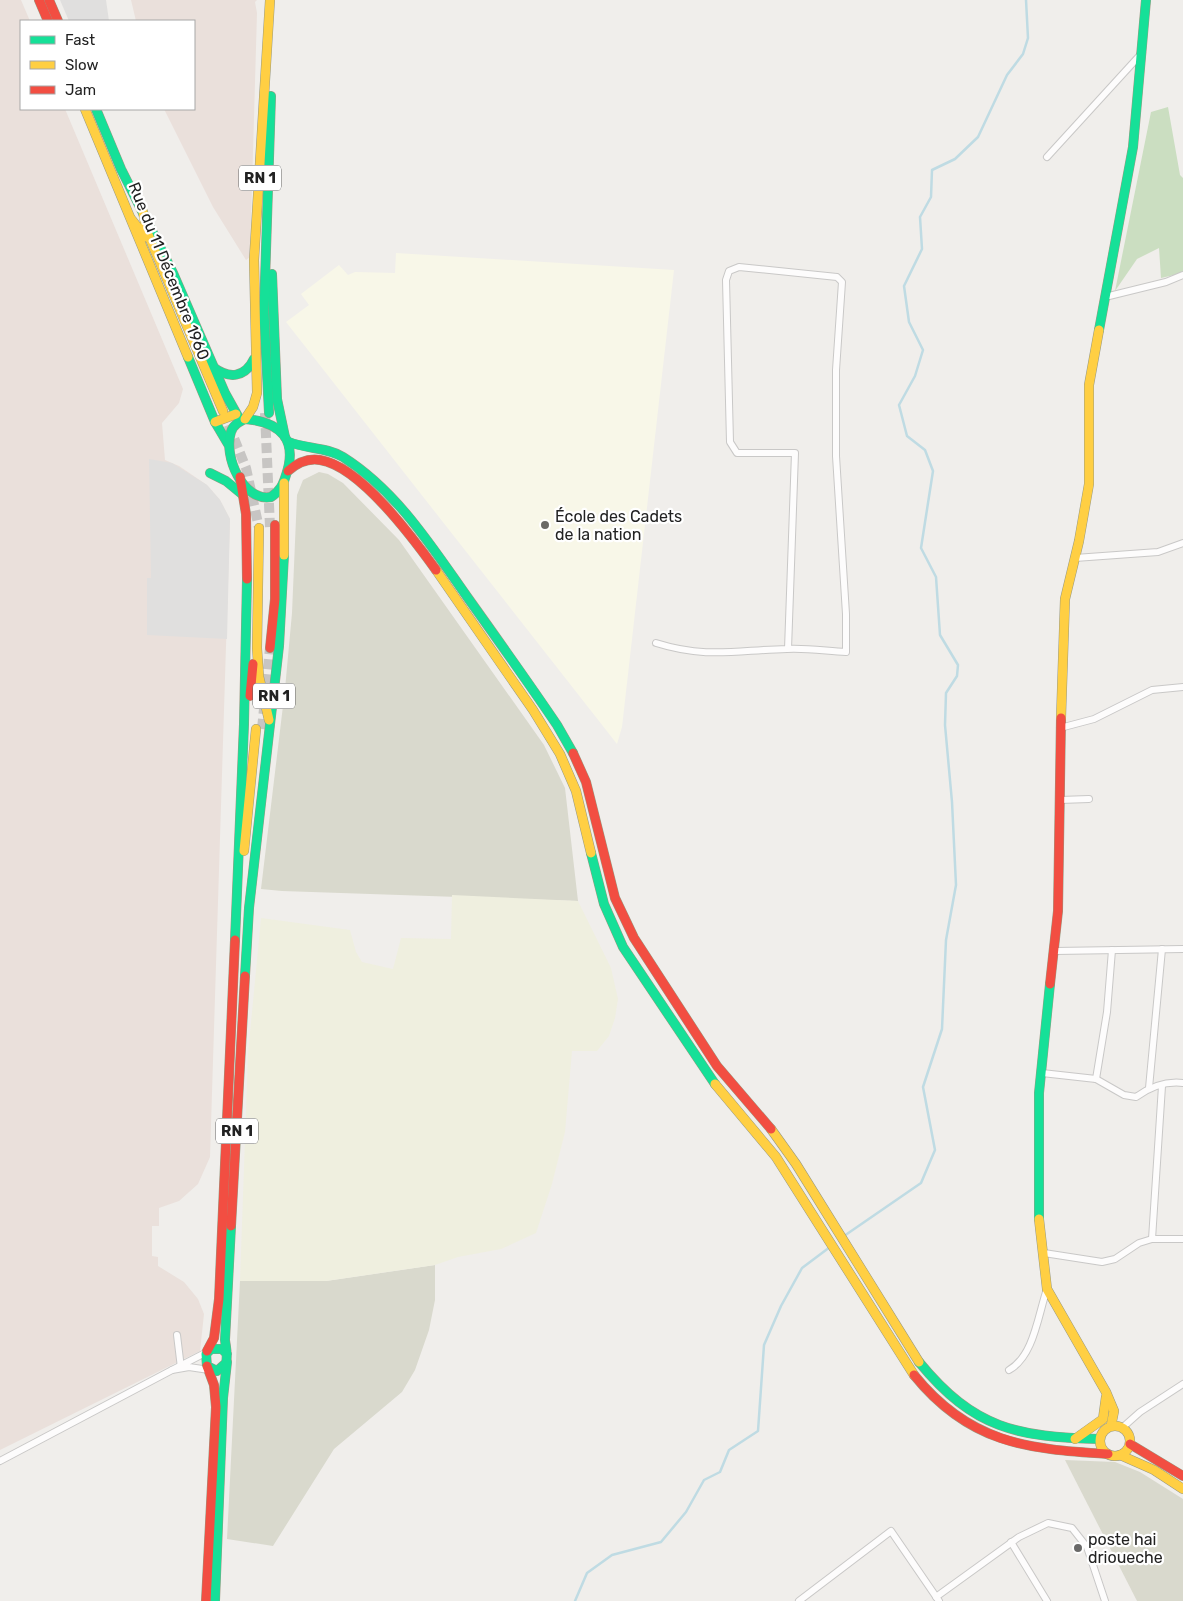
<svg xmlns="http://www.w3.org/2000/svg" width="1183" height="1601" font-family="Rubik,sans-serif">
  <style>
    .education { fill: #f8f7e8 }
    .military { fill: #eae0db }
    .construction { fill: #d9d9cd }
    .farmland { fill: #efefdf }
    .forest { fill: #cbdec1 }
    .parking { fill: #e0dfde }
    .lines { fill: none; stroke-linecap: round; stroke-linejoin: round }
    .stream { stroke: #bfdbe3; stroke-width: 2.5 }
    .primary-tunnel { stroke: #c7c5c3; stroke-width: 10; stroke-dasharray: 10 5; stroke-linecap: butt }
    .street-casing { stroke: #c9c8c7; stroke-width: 8 }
    .fast-casing { stroke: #999a82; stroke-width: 10 }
    .slow-casing { stroke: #999a82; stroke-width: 10 }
    .jam-casing { stroke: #999a82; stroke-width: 10 }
    .street { stroke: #fdfcfc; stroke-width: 6 }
    .fast { stroke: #16e098; stroke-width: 9 }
    .slow { stroke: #ffcf43; stroke-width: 9 }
    .jam { stroke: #f24e42; stroke-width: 9 }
    .poi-dot { fill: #6a6968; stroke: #fff; stroke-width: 2 }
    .labels { text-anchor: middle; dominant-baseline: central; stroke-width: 4.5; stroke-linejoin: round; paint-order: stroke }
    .shield { fill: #fff; stroke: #646464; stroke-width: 1 }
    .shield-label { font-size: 15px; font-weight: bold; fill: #222 }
    .street-label { font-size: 16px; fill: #222; stroke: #fff }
    .poi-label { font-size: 16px; fill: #222; stroke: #fff; text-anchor: start }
  </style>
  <rect width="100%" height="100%" fill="#f0eeeb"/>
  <path class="education" d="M396,253l278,17 -52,457 -5,17 -331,-422 23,-17 -8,-11 38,-29 9,10 7,-3 40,1z"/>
  <g class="military">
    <path d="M0,0h21l9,21h-9v88h44l118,280 -4,14 -17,20 3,37 14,6 28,19 13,15 10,19 -20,638 -12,27 -19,17 -20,7v18h-7v30l6,1v9l26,16 14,17 6,15 -4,37 -200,99z"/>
    <path d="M131,0h126l-2,2 2,11 -7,244 -4,3 -33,-53 -49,-98h30v-88h-58z"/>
  </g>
  <g class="construction">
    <path d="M319,472l9,2 15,9 56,57 145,205 21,43 13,113 -296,-10 -21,-2 24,-200 7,-76 5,-118 6,-15z"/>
    <path d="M435,1265v35l-6,30 -14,40 -13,22 -68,57 -61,97 -46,-7 13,-258h86z"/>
    <path d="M1065,1460l50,2 25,10 43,27v102h-46z"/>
  </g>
  <path class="farmland" d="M452,895l126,6 33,67 7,31 -3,19 -6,18 -12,15h-25l-7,81 -13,52 -16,49 -35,16 -43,8 -23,8 -109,16h-86l8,-227 13,-136 89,12 6,22 6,10 31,7 8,-31 50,1z"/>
  <path class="forest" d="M1168,107l12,68 3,3v95l-22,5 -2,-30 -22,11 -22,32 36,-179z"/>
  <g class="parking">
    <path d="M60,0h46l3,21h-40z"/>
    <path d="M149,459l23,4 35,22 13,15 10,19 -3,120 -80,-4v-57h4z"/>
  </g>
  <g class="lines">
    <g class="stream">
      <path d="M844,1236l77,-53 14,-33 -12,-63 19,-58 4,-89 10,-55 -4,-83 -7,-77 1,-32 11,-17 1,-11 -18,-30 -4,-58 -15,-29 12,-77 -8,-21 -18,-14 -8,-31 16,-29 8,-26 -14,-28 -5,-36 18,-37 -2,-32 11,-20 1,-27 23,-11 23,-22 29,-62 16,-21 5,-16 -2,-38"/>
      <path d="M575,1601l12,-28 25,-18 49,-13 25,-30 18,-32 16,-8 9,-22 29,-19 6,-86 17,-39 21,-38 28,-21"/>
    </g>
    <g class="primary-tunnel">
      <path d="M223,411l23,57 13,60"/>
      <path d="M265,413l5,114"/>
      <path d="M262,729l8,-81"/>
    </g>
    <g class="street-casing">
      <g id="street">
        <path d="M1047,157l95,-104"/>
        <path d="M1105,297l61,-15 17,-7"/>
        <path d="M1075,558l83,-6 25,-9"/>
        <path d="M656,643c51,16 81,7 131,6 20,-1 39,2 59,3v-38l-10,-158v-86l6,-88 -5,-5 -98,-10 -10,4 -3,9 4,162 7,11h58l-7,196"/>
        <path d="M1060,728l34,-9 58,-29 31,-3"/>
        <path d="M1060,800l29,-1"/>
        <path d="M1055,951l128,-2"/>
        <path d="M1042,1073l54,6 28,16 12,2c14,-10 30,-16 47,-14"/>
        <path d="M1096,1079l11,-67 5,-62"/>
        <path d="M1149,1088l13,-139"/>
        <path d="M1152,1239l10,-153"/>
        <path d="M1044,1253l58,9 13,-3 24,-16 13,-4h31"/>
        <path d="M177,1335l4,33"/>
        <path d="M207,1352l-35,18 17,-3 20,3"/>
        <path d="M1009,1370c25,-14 29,-55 38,-81"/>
        <path d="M1122,1428l18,-16 43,-28"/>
        <path d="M0,1461l172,-91"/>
        <path d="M1011,1542l36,59"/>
        <path d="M936,1597l83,-60 29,-14 24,5 15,19 18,54"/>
        <path d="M799,1601l92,-70 48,70"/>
      </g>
    </g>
    <g class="fast-casing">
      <g id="fast">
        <path d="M96,109l25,60 52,104 52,120 15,27"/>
        <path d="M272,274l5,125 8,38"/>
        <path d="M1099,330l34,-183 13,-147"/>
        <path d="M188,357l27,65 13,22"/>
        <path d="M213,367c16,12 32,11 41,-8"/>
        <path d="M269,413l-5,-101 7,-216"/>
        <path d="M245,419c36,3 53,21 41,56 -3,10 -6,16 -15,22 -28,5 -48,-41 -40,-65 2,-7 8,-10 14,-13z"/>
        <path d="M289,442c17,7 38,5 54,15 54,34 89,90 125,141 30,42 60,84 89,127l16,28"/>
        <path d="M210,473l16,8 17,14"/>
        <path d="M591,853l13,51 19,43 92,137"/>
        <path d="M235,940l9,-216 3,-145"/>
        <path d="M245,976l4,-68 30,-262 5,-91"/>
        <path d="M1039,1219v-126l11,-109"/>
        <path d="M227,1354l-5,-5h-11l-5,5 1,12 10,5 9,-8c2,-8 0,-15 -1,-23l6,-114"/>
        <path d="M919,1362c55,67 98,75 181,77"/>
        <path d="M215,1601l8,-203 4,-36"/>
      </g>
    </g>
    <g class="slow-casing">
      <g id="slow">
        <path d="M85,109l103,248"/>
        <path d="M143,212l4,20 76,179"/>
        <path d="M132,220l13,17"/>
        <path d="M245,419l8,-12 4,-14 -3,-133 16,-260"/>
        <path d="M215,422l21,-8"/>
        <path d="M284,483v72"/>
        <path d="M259,528l-2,120 2,29 10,43"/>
        <path d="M436,570l97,140 27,44 16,37 15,62"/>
        <path d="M1061,718l4,-119 14,-58 10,-57v-99l10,-55"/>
        <path d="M244,851l12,-122"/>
        <path d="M715,1084l61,73 138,218"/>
        <path d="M771,1129l25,35 123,198"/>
        <path d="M1039,1219l8,70 59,103 8,19 -3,15"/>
        <circle cx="1115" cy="1441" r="15"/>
        <path d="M1075,1439l28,-20 3,-22"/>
        <path d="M1120,1455l34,15 29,19"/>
      </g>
    </g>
    <g class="jam-casing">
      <g id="jam">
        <path d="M39,0l9,21"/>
        <path d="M49,0l9,21"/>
        <path d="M288,471c9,-8 20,-13 32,-11 40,6 93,78 116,110"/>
        <path d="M240,477l6,37 1,65"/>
        <path d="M270,648l5,-49v-74"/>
        <path d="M250,696l3,-32"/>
        <path d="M573,753l13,29 29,116 19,40 83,128 54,63"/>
        <path d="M1050,984l8,-73 3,-193"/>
        <path d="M231,1226l14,-250"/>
        <path d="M207,1351l7,-13 5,-39 16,-359"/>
        <path d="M914,1375c55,68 112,74 194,79"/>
        <path d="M1130,1444l53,32"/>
        <path d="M206,1601l10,-194 -2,-22 -7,-19"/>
      </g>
    </g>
    <use href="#street" class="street"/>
    <use href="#fast" class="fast"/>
    <use href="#slow" class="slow"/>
    <use href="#jam" class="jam"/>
  </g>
  <g class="poi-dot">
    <circle cx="545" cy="525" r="5"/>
    <circle cx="1078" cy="1548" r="5"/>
  </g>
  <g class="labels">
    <g class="shield">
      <rect x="239" y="165.5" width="42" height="25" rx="4"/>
      <rect x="253" y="683.5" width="42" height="25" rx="4"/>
      <rect x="216" y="1118.5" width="42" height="25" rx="4"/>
    </g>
    <g class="shield-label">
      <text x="260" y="178">RN 1</text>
      <text x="274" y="696">RN 1</text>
      <text x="237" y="1131">RN 1</text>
    </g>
    <g class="street-label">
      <text transform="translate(169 271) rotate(68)">Rue du 11 Décembre 1960</text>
    </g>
    <g class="poi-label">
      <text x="555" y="516">École des Cadets<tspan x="555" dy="18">de la nation</tspan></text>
      <text x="1088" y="1539">poste hai<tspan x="1088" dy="18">drioueche</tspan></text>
    </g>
  </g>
  <rect x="20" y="20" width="175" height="90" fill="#ffffff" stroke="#a7a7a7"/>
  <rect x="30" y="36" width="25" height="8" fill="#16e098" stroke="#a7a7a7"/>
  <text x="65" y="45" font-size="15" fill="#222222">Fast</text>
  <rect x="30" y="61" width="25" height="8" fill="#ffcf43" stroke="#a7a7a7"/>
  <text x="65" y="70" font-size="15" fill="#222222">Slow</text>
  <rect x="30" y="86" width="25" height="8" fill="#f24e42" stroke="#a7a7a7"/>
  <text x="65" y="95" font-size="15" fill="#222222">Jam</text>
</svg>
